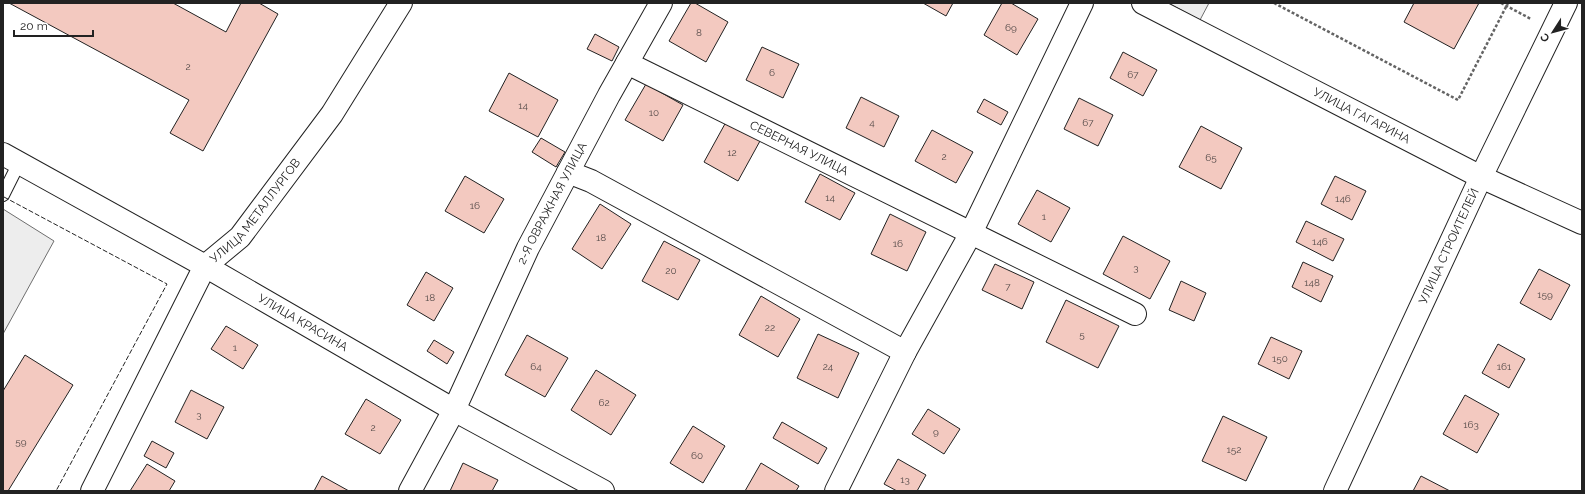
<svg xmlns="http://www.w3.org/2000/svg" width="1585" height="494" font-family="Raleway,sans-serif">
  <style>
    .parking { fill: #ededed; stroke: #6f6f6f }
    .building { fill: #f3c9c0; stroke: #222 }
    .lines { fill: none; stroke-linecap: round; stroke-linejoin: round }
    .lane-casing { stroke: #222; stroke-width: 14 }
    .street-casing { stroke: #222; stroke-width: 24 }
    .secondary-casing { stroke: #222; stroke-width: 24 }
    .path { stroke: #646464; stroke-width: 2.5; stroke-dasharray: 3 2; stroke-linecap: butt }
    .lane { stroke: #fff; stroke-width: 12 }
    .street { stroke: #fff; stroke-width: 22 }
    .secondary { stroke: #fff; stroke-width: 22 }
    .fence { stroke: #222; stroke-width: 1; stroke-dasharray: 5 2; stroke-linecap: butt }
    .labels { text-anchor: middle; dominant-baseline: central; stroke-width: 3; stroke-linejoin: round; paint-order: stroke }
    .number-label { font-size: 10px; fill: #564c4a }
    .street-label { font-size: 12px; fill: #222; stroke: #fff }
  </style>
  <rect width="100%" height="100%" fill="#fff"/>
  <g class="parking">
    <path d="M1168,3h41l-9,17z"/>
    <path d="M3,209l51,32 -51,93z"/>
  </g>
  <g class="building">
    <path d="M9,3h164l53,29 15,-29h18l19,11 -75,137 -33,-18 19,-33z"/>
    <path d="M691,3h4l33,19 -22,40 -37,-21z"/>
    <path d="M923,3h30l-7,13z"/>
    <path d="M1002,3h9l27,16 -21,36 -33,-20z"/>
    <path d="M1414,3h65l-25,46 -50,-27z"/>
    <path d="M595,34l24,13 -7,14 -25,-12z"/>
    <path d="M762,47l37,17 -16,34 -37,-18z"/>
    <path d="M1123,52l34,18 -14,26 -33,-18z"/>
    <path d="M509,73l49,27 -20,37 -49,-26z"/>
    <path d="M646,84l37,21 -20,36 -38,-21z"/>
    <path d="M861,97l38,19 -15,31 -38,-19z"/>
    <path d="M1079,98l34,17 -15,31 -34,-17z"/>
    <path d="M984,99l24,13 -7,13 -24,-13z"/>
    <path d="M726,122l34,19 -22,40 -34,-19z"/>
    <path d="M1201,126l41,22 -21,41 -42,-22z"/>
    <path d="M932,130l41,22 -17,31 -41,-22z"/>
    <path d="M541,138l24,14 -9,15 -24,-15z"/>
    <path d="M820,174l35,19 -15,27 -35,-18z"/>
    <path d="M465,176l39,23 -20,34 -39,-22z"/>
    <path d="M1335,176l31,15 -14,29 -31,-16z"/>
    <path d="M1037,190l33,18 -19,34 -33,-18z"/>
    <path d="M600,204l31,20 -29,45 -30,-20z"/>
    <path d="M890,214l36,18 -19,39 -36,-17z"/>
    <path d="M1306,221l38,18 -11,22 -37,-19z"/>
    <path d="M1123,236l47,25 -20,38 -47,-25z"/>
    <path d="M664,241l36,19 -22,40 -36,-19z"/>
    <path d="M1303,262l30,14 -12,26 -29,-15z"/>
    <path d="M995,264l39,18 -12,27 -40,-19z"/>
    <path d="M1539,269l31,16 -19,35 -31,-17z"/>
    <path d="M426,272l27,16 -19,33 -27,-16z"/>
    <path d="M1181,281l25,12 -12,28 -25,-11z"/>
    <path d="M761,296l39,23 -22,38 -39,-22z"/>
    <path d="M1066,300l53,26 -21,42 -52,-26z"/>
    <path d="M226,326l32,19 -15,24 -32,-20z"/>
    <path d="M818,334l41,19 -21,45 -41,-20z"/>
    <path d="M527,335l41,23 -23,39 -40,-22z"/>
    <path d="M1271,337l31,14 -13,28 -31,-15z"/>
    <path d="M434,340l20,12 -7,12 -20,-13z"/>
    <path d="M1498,344l27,15 -16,29 -27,-15z"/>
    <path d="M25,355l48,30 -65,106h-5v-100z"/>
    <path d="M596,370l40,25 -25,40 -40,-25z"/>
    <path d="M191,390l33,17 -17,32 -32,-17z"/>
    <path d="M1465,395l34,19 -22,39 -34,-19z"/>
    <path d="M366,399l35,21 -21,34 -35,-20z"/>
    <path d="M928,409l32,20 -16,25 -32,-20z"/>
    <path d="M1223,416l44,21 -21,44 -44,-20z"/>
    <path d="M782,422l45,26 -9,16 -45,-26z"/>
    <path d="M693,426l32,20 -22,37 -33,-20z"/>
    <path d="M152,441l22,12 -8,15 -22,-12z"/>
    <path d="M898,459l28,16 -9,16h-20l-13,-7z"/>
    <path d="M463,463l35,17 -6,11h-42z"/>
    <path d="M761,463l38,23 -3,5h-51z"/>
    <path d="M147,464l28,17 -6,10h-39z"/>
    <path d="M322,476l27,15h-35z"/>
    <path d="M1421,476l29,15h-37z"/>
  </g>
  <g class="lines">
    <g class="lane-casing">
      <path id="lane" d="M3,195l16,-32"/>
    </g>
    <g class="street-casing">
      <g id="street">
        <path id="s1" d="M1143,3l338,174 101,46"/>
        <path id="s2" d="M627,63l508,251"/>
        <path id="s3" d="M3,154l202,112 249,144 149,81"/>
        <path d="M568,172l23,9 314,171"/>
        <path id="s4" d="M92,491l113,-225 35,-29 92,-123 69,-111"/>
        <path id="s5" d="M410,491l44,-81 74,-162 81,-153 52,-92"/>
        <path d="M836,491l69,-139 66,-119 111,-230"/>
      </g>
    </g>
    <g class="secondary-casing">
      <g id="secondary">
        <path id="s6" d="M1335,491l146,-314 85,-174"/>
      </g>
    </g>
    <g class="path">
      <path d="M1274,3l184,97 50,-97"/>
      <path d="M1501,3l30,16"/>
    </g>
    <use href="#lane" class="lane"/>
    <use href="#street" class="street"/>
    <use href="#secondary" class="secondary"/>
    <path class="fence" d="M4,197l163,87 -111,207"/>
  </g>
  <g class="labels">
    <g class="number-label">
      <text x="1011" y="27">69</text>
      <text x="699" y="32">8</text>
      <text x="188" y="66">2</text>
      <text x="772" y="72">6</text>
      <text x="1133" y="74">67</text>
      <text x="523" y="105">14</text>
      <text x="654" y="112">10</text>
      <text x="872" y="122">4</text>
      <text x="1088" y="122">67</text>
      <text x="732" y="152">12</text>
      <text x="944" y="156">2</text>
      <text x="1211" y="157">65</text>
      <text x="830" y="197">14</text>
      <text x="1343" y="198">146</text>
      <text x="475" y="205">16</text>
      <text x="1044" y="216">1</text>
      <text x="601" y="237">18</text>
      <text x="1320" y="241">146</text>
      <text x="898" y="243">16</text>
      <text x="1136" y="267">3</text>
      <text x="671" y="270">20</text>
      <text x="1312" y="282">148</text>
      <text x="1008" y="286">7</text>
      <text x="1545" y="294">159</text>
      <text x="430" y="297">18</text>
      <text x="770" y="327">22</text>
      <text x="1082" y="334">5</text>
      <text x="235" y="347">1</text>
      <text x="1280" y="358">150</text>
      <text x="536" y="366">64</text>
      <text x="828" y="366">24</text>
      <text x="1504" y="366">161</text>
      <text x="604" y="402">62</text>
      <text x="199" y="414">3</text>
      <text x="1471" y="424">163</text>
      <text x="373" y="427">2</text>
      <text x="936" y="431">9</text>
      <text x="21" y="441">59</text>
      <text x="1234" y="449">152</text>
      <text x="697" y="455">60</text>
      <text x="905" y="479">13</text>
    </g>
    <g class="street-label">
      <text stroke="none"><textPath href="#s1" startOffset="246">УЛИЦА ГАГАРИНА</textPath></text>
      <text stroke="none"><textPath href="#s2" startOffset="192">СЕВЕРНАЯ УЛИЦА</textPath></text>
      <text stroke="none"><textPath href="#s5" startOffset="321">2-Я ОВРАЖНАЯ УЛИЦА</textPath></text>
      <text stroke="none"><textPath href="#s4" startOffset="327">УЛИЦА МЕТАЛЛУРГОВ</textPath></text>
      <text stroke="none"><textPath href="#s6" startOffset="270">УЛИЦА СТРОИТЕЛЕЙ</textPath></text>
      <text stroke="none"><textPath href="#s3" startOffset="344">УЛИЦА КРАСИНА</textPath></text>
    </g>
  </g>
  <rect width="1585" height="494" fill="none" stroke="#222222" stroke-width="8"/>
  <g transform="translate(1553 32) rotate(234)" stroke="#ffffff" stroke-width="3" paint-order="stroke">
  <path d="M0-3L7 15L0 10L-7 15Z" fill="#222222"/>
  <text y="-6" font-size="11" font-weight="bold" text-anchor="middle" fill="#222222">С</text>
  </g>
  <path d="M14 30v6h79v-6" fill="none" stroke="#222222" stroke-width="2"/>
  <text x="20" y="30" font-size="12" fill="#222222" stroke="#ffffff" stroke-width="3" paint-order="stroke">20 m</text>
</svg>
